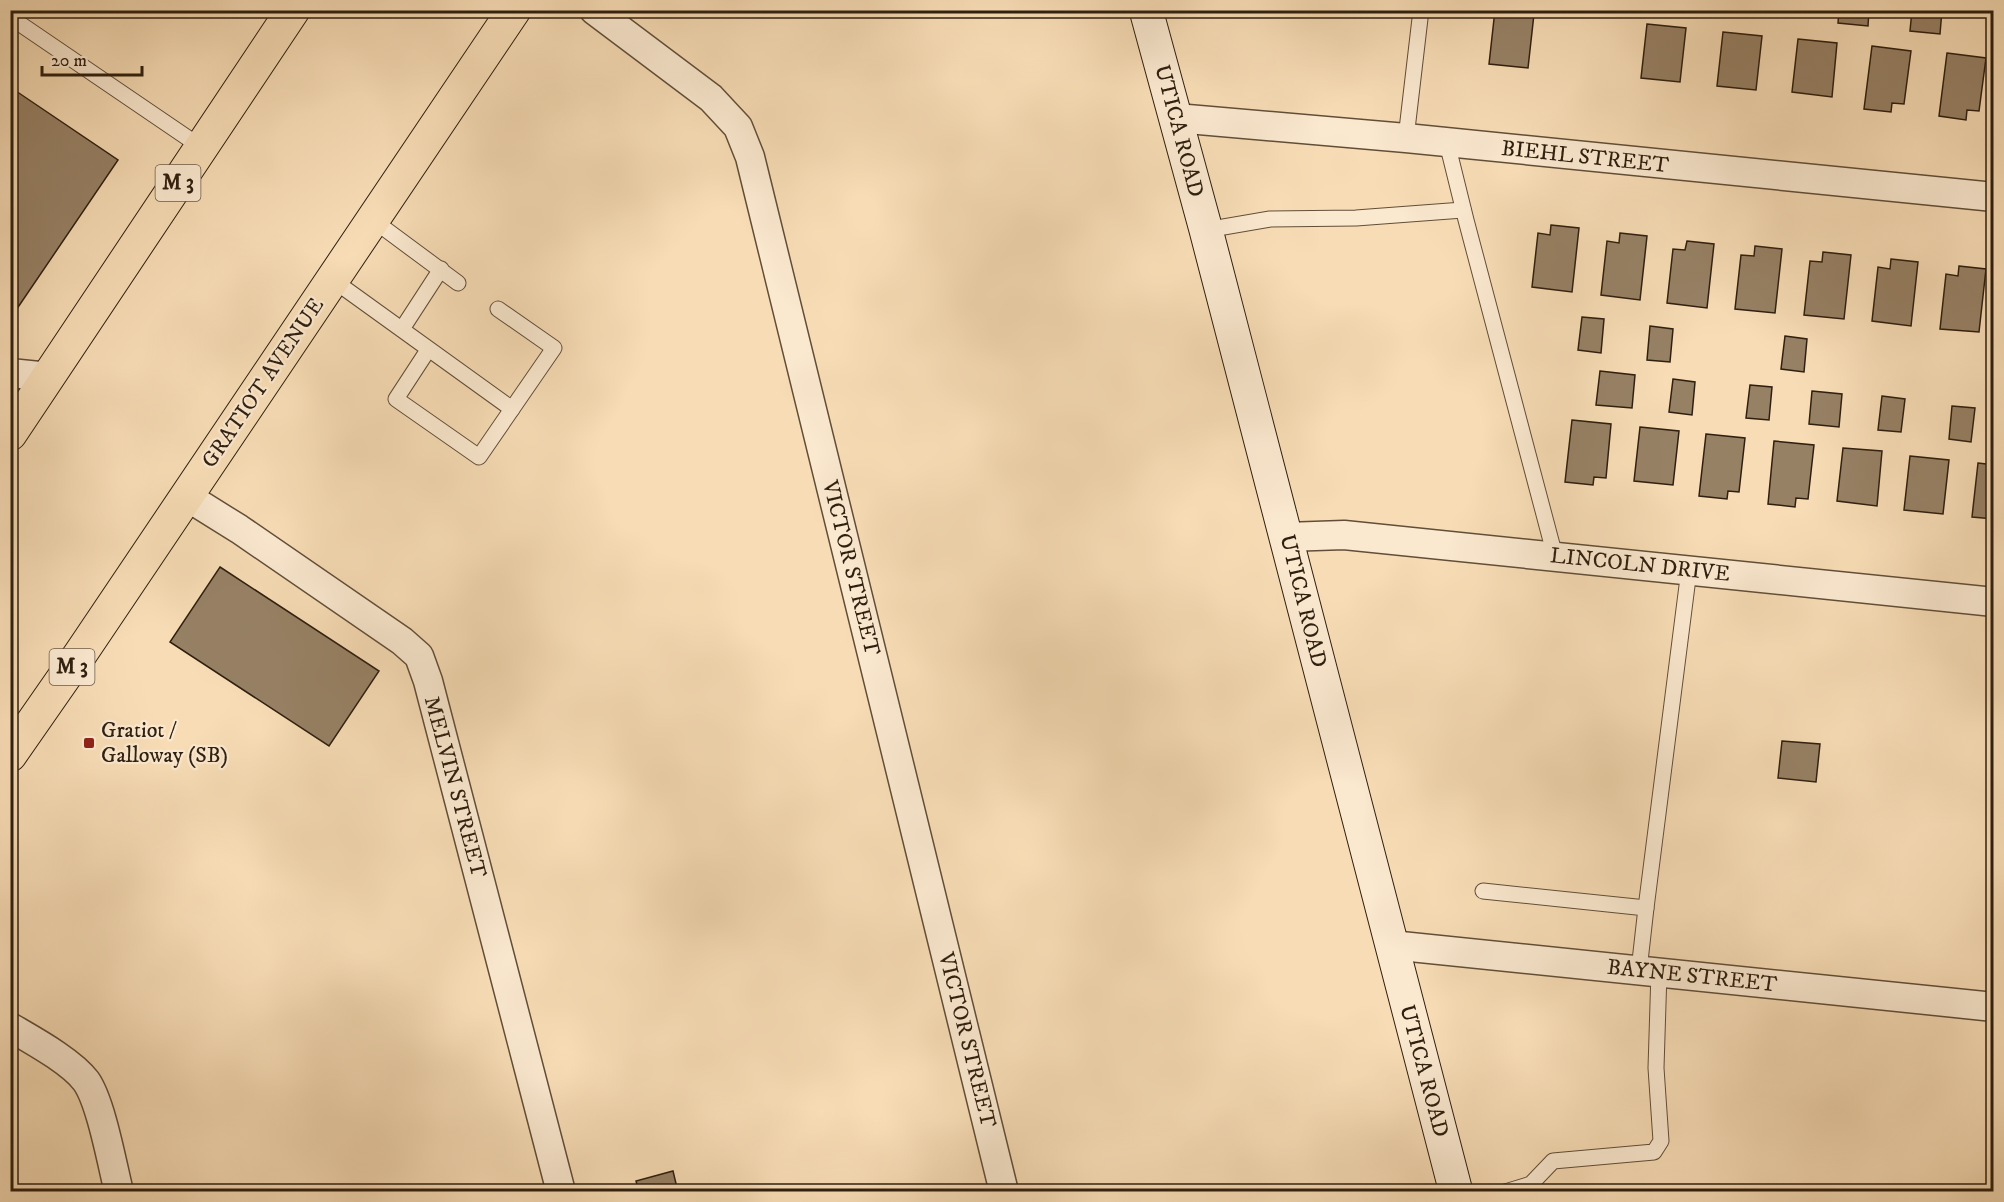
<svg xmlns="http://www.w3.org/2000/svg" width="2004" height="1202" font-family="'IM FELL DW Pica',serif">
  <style>
    .building { fill: #978165; stroke: #2f1f0f; stroke-width: 1.5 }
    .lines { fill: none; stroke-linecap: round; stroke-linejoin: round }
    .lane-casing { stroke: #614e38; stroke-width: 17 }
    .street-casing { stroke: #614e38; stroke-width: 31 }
    .secondary-casing { stroke: #2f1f0f; stroke-width: 35 }
    .primary-casing { stroke: #2f1f0f; stroke-width: 35 }
    .lane { stroke: #fae8cf; stroke-width: 15 }
    .street { stroke: #fae8cf; stroke-width: 28 }
    .secondary { stroke: #fae8cf; stroke-width: 33 }
    .primary { stroke: #f7dcb5; stroke-width: 33 }
    .poi-dot { fill: #8f2418; stroke: #fae8cf; stroke-width: 2 }
    .labels { text-anchor: middle; dominant-baseline: central; stroke-width: 4.5; stroke-linejoin: round; paint-order: stroke }
    .shield { fill: #fae8cf; stroke: #6c5b49; stroke-width: 1.5 }
    .shield-label { font-size: 21px; font-weight: bold; fill: #2f1f0f }
    .street-label { font-size: 22px; fill: #2f1f0f; stroke: #fae8cf }
    .poi-label { font-size: 22px; fill: #2f1f0f; stroke: #fae8cf; text-anchor: start }
  </style>
  <rect width="100%" height="100%" fill="#f7dcb5"/>
  <filter id="stains"><feTurbulence type="fractalNoise" baseFrequency=".00333" numOctaves="4"/><feColorMatrix values="0 0 0 0 .2 0 0 0 0 .09 0 0 0 0 .02 0 0 0 .5 -.17"/></filter>
  <radialGradient id="worn" r=".72"><stop offset=".6" stop-color="#630" stop-opacity="0"/><stop offset="1" stop-color="#630" stop-opacity=".3"/></radialGradient>
  <g class="building">
    <path d="M1495,10l39,4 -6,54 -39,-4z"/>
    <path d="M1839,10h30l-1,16 -30,-3z"/>
    <path d="M1912,10h30l-2,24 -30,-3z"/>
    <path d="M1991,13l3,1v34l-6,-1z"/>
    <path d="M1647,24l39,4 -6,54 -39,-4z"/>
    <path d="M1723,32l39,4 -6,54 -39,-4z"/>
    <path d="M1798,39l39,4 -5,54 -40,-5z"/>
    <path d="M1872,46l39,5 -7,53 -12,-1 -1,9 -27,-3z"/>
    <path d="M1947,53l39,5 -7,53 -12,-1 -1,10 -27,-4z"/>
    <path d="M10,87l108,73 -108,159z"/>
    <path d="M1551,225l28,3 -7,64 -40,-5 6,-54 12,2z"/>
    <path d="M1620,233l27,3 -7,64 -39,-5 6,-54 12,2z"/>
    <path d="M1687,241l27,3 -7,64 -40,-5 6,-54 12,1z"/>
    <path d="M1755,246l27,3 -7,64 -40,-4 6,-54 13,1z"/>
    <path d="M1823,252l28,3 -7,64 -40,-4 6,-54 12,1z"/>
    <path d="M1891,259l27,3 -7,64 -39,-5 6,-54 12,2z"/>
    <path d="M1959,266l27,3 -7,63 -39,-3 6,-55 12,2z"/>
    <path d="M1582,317l22,2 -3,34 -23,-3z"/>
    <path d="M1650,326l23,3 -3,33 -23,-2z"/>
    <path d="M1785,336l22,3 -3,33 -23,-3z"/>
    <path d="M1600,371l35,4 -3,33 -36,-3z"/>
    <path d="M1673,379l22,3 -3,33 -23,-3z"/>
    <path d="M1750,385l22,2 -3,33 -23,-2z"/>
    <path d="M1812,391l30,3 -3,33 -30,-3z"/>
    <path d="M1882,396l23,3 -4,33 -23,-2z"/>
    <path d="M1952,406l23,2 -4,34 -22,-3z"/>
    <path d="M1572,420l39,4 -5,54 -12,-1 -1,8 -28,-3z"/>
    <path d="M1640,427l39,4 -6,54 -39,-4z"/>
    <path d="M1706,434l39,4 -6,54 -11,-1 -1,8 -28,-3z"/>
    <path d="M1774,441l40,4 -6,54 -12,-1 -1,9 -27,-3z"/>
    <path d="M1843,448l39,3 -5,55 -40,-5z"/>
    <path d="M1910,456l39,4 -6,54 -39,-4z"/>
    <path d="M1978,463l16,2v54l-22,-2z"/>
    <path d="M220,567l159,104 -50,75 -159,-104z"/>
    <path d="M1782,741l38,3 -4,38 -38,-4z"/>
    <path d="M673,1171l5,21h-39l-3,-11z"/>
  </g>
  <g class="lines">
    <g class="lane-casing">
      <g id="lane">
        <path d="M10,17l191,130"/>
        <path d="M1406,138l15,-128"/>
        <path d="M1447,143l19,77 89,336"/>
        <path d="M373,220l85,63"/>
        <path d="M1206,230l64,-11 86,-1 107,-8"/>
        <path d="M333,280l179,129 42,-61 -56,-39"/>
        <path d="M402,329l39,-60"/>
        <path d="M428,350l-32,49 83,58 33,-48"/>
        <path d="M1483,891l163,17 -7,62"/>
        <path d="M1646,908l43,-338"/>
        <path d="M1505,1192l26,-8 22,-23 101,-9 7,-11 -5,-73 3,-96"/>
      </g>
    </g>
    <g class="street-casing">
      <g id="street">
        <path d="M594,10l117,88 27,29 12,30 254,1035"/>
        <path d="M1176,118l230,20 588,59"/>
        <path d="M10,373l39,4"/>
        <path d="M186,496l53,33 163,112 17,15 9,25 133,511"/>
        <path d="M1286,537l58,-2 650,67"/>
        <path d="M1391,945l603,62"/>
        <path d="M10,1027c22,13 61,34 76,54 15,21 26,83 33,111"/>
      </g>
    </g>
    <g class="secondary-casing">
      <path id="secondary" d="M1146,10l60,220 250,962"/>
    </g>
    <g class="primary-casing">
      <g id="primary">
        <path d="M10,434l283,-424"/>
        <path d="M10,755l71,-102 433,-643"/>
      </g>
    </g>
    <use href="#lane" class="lane"/>
    <use href="#street" class="street"/>
    <use href="#secondary" class="secondary"/>
    <use href="#primary" class="primary"/>
  </g>
  <rect class="poi-dot" x="83" y="737" width="12" height="12" rx="3"/>
  <g class="labels">
    <g class="shield">
      <rect x="155.5" y="165" width="45" height="36" rx="4.5"/>
      <rect x="49.5" y="649" width="45" height="36" rx="4.5"/>
    </g>
    <g class="shield-label">
      <text x="178" y="183">M 3</text>
      <text x="72" y="667">M 3</text>
    </g>
    <g class="street-label">
      <text transform="translate(1179 131) rotate(75)">UTICA ROAD</text>
      <text transform="translate(1585 157) rotate(6)">BIEHL STREET</text>
      <text transform="translate(263 383) rotate(-56)">GRATIOT AVENUE</text>
      <text transform="translate(1640 565) rotate(6)">LINCOLN DRIVE</text>
      <text transform="translate(851 568) rotate(76)">VICTOR STREET</text>
      <text transform="translate(1303 601) rotate(76)">UTICA ROAD</text>
      <text transform="translate(455 787) rotate(75)">MELVIN STREET</text>
      <text transform="translate(1692 976) rotate(6)">BAYNE STREET</text>
      <text transform="translate(967 1040) rotate(76)">VICTOR STREET</text>
      <text transform="translate(1424 1071) rotate(75)">UTICA ROAD</text>
    </g>
    <g class="poi-label">
      <text x="101" y="730">Gratiot /<tspan x="101" dy="25">Galloway (SB)</tspan></text>
    </g>
  </g>
  <rect width="2004" height="1202" fill="none" stroke="#f7dcb5" stroke-width="36"/>
  <rect x="12" y="12" width="1980" height="1178" fill="none" stroke="#2f1f0f" stroke-width="3"/>
  <rect x="18" y="18" width="1968" height="1166" fill="none" stroke="#2f1f0f" stroke-width="1.5"/>
  <path d="M42 66v9h100v-9" fill="none" stroke="#2f1f0f" stroke-width="3"/>
  <text x="51" y="66" font-size="18" fill="#2f1f0f" stroke="#fae8cf" stroke-width="4.5" paint-order="stroke">20 m</text>
  <rect width="100%" height="100%" filter="url(#stains)"/>
  <rect width="100%" height="100%" fill="url(#worn)"/>
</svg>
